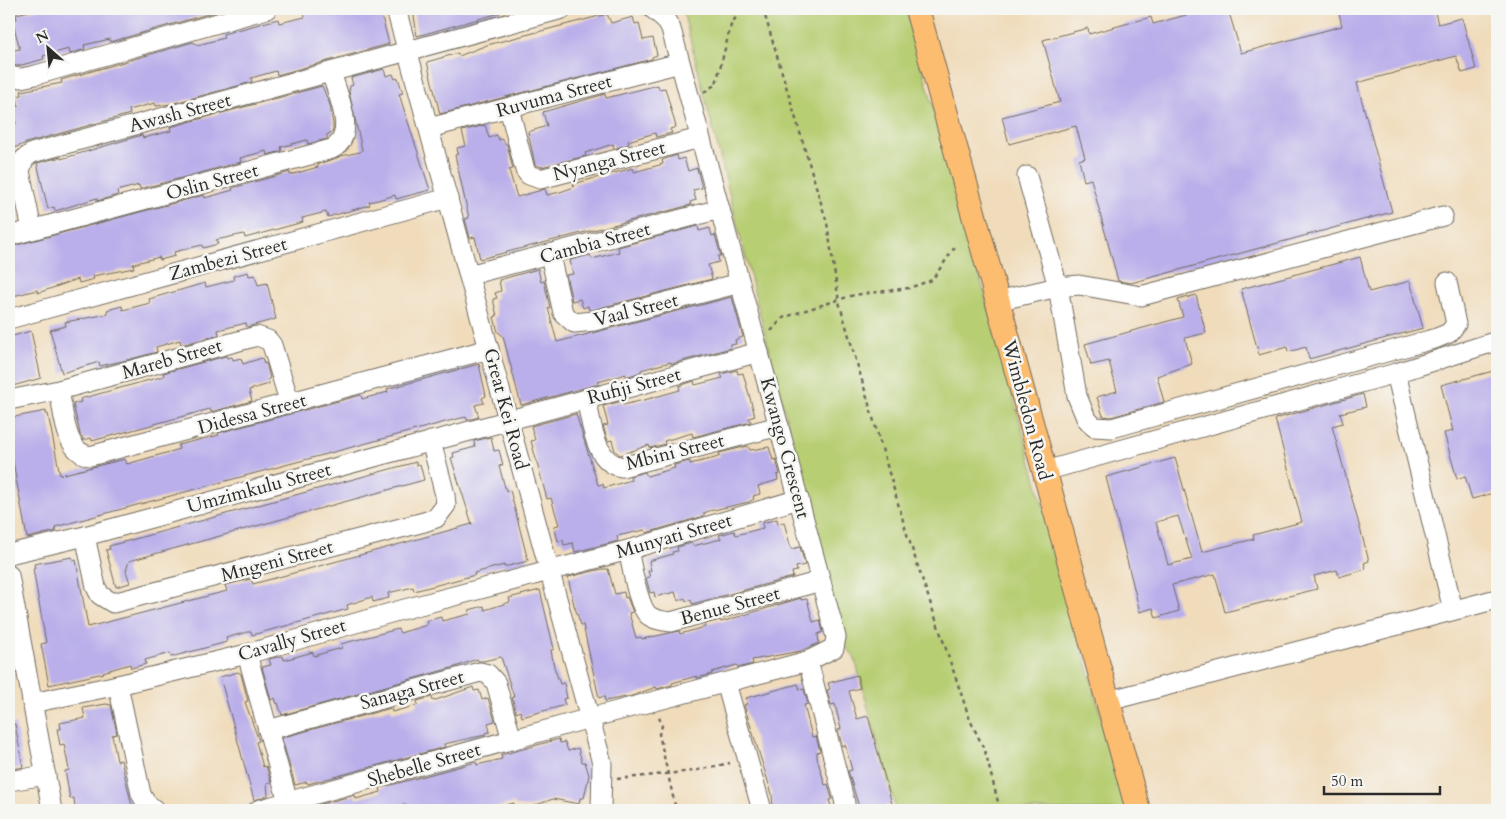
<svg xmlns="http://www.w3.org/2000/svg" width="1506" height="819" font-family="Cardo,serif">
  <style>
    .green { fill: #b7ce73; stroke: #717c4f }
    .building { fill: #baafea; fill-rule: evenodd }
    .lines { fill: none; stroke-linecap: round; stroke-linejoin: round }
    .minor-casing { stroke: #70695d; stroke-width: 21 }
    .major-casing { stroke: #70695d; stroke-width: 26 }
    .path { stroke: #70695d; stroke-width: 2.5; stroke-dasharray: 4 4; stroke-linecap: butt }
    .minor { stroke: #fff; stroke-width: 19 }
    .major { stroke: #fcbd6f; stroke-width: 24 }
    .labels { text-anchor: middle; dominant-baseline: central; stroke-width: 5; stroke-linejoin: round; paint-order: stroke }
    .street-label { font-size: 19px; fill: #2b2b2b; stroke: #f6f6f2 }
  </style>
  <rect width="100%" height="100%" fill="#f6f6f2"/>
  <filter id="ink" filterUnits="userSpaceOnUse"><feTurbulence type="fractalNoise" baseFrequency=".02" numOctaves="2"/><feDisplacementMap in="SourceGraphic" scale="10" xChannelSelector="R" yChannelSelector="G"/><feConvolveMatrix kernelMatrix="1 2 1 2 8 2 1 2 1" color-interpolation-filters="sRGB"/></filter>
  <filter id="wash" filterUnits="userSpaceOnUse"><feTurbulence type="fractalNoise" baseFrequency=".0096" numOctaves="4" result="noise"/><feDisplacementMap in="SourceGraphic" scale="20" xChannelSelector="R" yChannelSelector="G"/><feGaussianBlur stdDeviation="1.12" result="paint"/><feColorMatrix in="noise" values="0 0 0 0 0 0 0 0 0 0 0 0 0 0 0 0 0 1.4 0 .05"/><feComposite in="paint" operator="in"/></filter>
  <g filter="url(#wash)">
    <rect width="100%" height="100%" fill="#f0dcbb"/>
    <path class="green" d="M680,9h226l221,801h-231l-42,-154 -10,-11 -160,-630z"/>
    <g id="blocks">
      <g class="building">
        <path d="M38,9h176l1,3 -105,30v-3l-26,6 1,4 -15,5 -1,-5 -26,7 1,3 -26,7 -7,-1 -2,-14 11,-2 -8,-29 5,-1 -1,-5z"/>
        <path d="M321,9h59l9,35 -112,31 -1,-4 -25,7 1,4 -81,22 -15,2 -1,-3 -26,7 1,4 -101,28 -20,8v-25l7,-1 -4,-16 7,-2 -3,-10 6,-1 -1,-4 41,-8 -1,-3 132,-38 5,3 26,-7 -1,-4 40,-11 15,-4 1,4 26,-6 -1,-4z"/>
        <path d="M413,9h87v4l-83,23z"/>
        <path d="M1208,9h20l13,44 101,-27 -4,-17h96l4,15 24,-6 14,51 -14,4 -6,-17 -99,27 35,129 -261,71 -13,-2 -27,-102 -7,2 -5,-21 6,-2 -9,-32 -67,18 -7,-27 58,-15 -17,-62 45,-12 1,6 62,-17 2,7z"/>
        <path d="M607,14l4,9 22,-6 2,7 4,-1 4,17 10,-2 4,17 -5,2v2l-212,55 -13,-52 31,-9 1,3 28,-11z"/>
        <path d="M384,69l2,7 7,-2 2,5 3,-1 5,15 -4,1 31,96 -34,9 -1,-4 -17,5 -9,2 1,3 -42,12 -2,-5 -24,6 1,4 -58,16 -1,-4 -28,6 2,4 -15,4 -1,-3 -28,7 1,4 -15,4 -1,-3 -26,7 1,4 -41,8 1,3 -15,4 -1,-4 -40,14 -1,-3 -28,7v-50l195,-52 1,3 28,-8 -1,-2 58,-16v3l28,-8v-3l23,-8 19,-4 2,-2 -13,-58 1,-6 3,-1 -2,-7z"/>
        <path d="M658,85l1,4 6,-1 8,28 3,11 -6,2 2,4 -16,4 -1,-4 -27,8 1,3 -15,5 -1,-5 -28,9 1,3 -45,11 -6,-2 -7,-33 19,-6 -4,-14 62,-18 1,4z"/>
        <path d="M322,86l8,19 3,19v7l-6,4v4l-19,5 -1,-4 -26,7 1,4 -15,4 -1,-4 -26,7 1,4 -101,27 -1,-4 -22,6 1,4 -21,6v-3l-42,13 -1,-4 -6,2 -11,-46 24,-6v2l81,-24 1,3 28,-7 -1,-4z"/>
        <path d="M485,125l4,13 8,-3 2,5 4,-1 2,5h2l6,25 -4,1 8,27 28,-8 2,6 13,-3 14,-5 -1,-3 60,-16 1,4 29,-8 -1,-4 15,-5 1,5 6,-2 4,13 9,-3 5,20 -9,2 3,10 -6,2 1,3 -211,54 -5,-22 -5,1 -5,-19 4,-1 -14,-63 3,-1 -1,-6 9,-2 -4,-15z"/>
        <path d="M698,226l1,5 11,-3 2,8 3,-1 6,21h-3l1,6 -11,3 4,14 -120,31h-3l-1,-4 -5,2 -3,-9 -8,2 -6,-26 7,-1 -3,-14 20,-5 2,4 27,-7 -1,-5z"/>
        <path d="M1360,257l9,35 41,-11 13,47 -114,31 -3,-12 -18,5 -1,-5 -28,8 -18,-66z"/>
        <path d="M538,269l3,13 3,-1 6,27h-2l9,34 175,-45 11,40 -8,3 1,4 -6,1 1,3 -60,16v-2l-16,4 -14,4v2l-15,5v-3l-28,8 1,2 -78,21 -18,-69 -5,-4 -4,-15 3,-1 -4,-17 4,-1 -2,-5 6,-2 -2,-11z"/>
        <path d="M248,272l1,4 6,-1 3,10 9,-2 9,36 -29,8 -1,-4 -28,7 1,5 -38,10 -1,-5 -24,7 1,5 -30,8 -27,6 -1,-4 -37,11 -12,-43 16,-4 -1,-4 43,-8 -1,-4 15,-4 1,4 27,-7 -1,-4 56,-16 1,4 28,-7 -1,-4z"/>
        <path d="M1196,295l10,38 -21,5 7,26 -35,12 7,26 -53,15 -8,-1 -6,-19 20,-6 -8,-30 -18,4 -6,-21 98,-27 -5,-17z"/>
        <path d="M31,331l10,47 -32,9v-50z"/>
        <path d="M226,356l1,2 5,-1 1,3 8,-2 2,6 19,-6 2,6 2,-1 4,15 -2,1 1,5 -20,6 3,11 -41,11 -1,-3 -118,32 -1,-3 -7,2 -4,-6 -7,-30 8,-2 -1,-3 84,-23 -1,-3z"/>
        <path d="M479,364l7,32 -4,2 2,5 -9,2 4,12 -12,3 -1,-3 -17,4 -394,106 1,4 -29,7 -18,-98v-22l37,-7v3h2l12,61 65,-16 2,5 46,-13 6,-2 -1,-4 41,-10 -1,-2 143,-38 1,4 26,-7 -1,-3z"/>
        <path d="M737,370l1,4 5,-1 12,43 -6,2 2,4 -58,15 -1,-4 -28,8 1,3 -15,4 -1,-3 -29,10 -5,-4 -3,-11 -4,1 -5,-15 5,-1 -5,-19 19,-5 1,4 25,-6 32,-9 -1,-4 15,-5 1,4 28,-7 -2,-4z"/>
        <path d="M1497,370v122l-25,7 -7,-23 -8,3 -13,-46 9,-2 -12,-46z"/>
        <path d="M1363,394l3,13 -26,6 3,10 -11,3 37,135 -5,2 2,6 -27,8 -2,-7 -23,6 3,13 -92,23 -10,-38 -43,11 7,26 -23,7 -3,-10 -13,4 -34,-135 69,-19 27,94 52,-13 -1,-4 49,-13 -27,-103zM1178,516l14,43 -24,6 -12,-43z"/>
        <path d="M576,414l22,71 5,-1 1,4 27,-8 -1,-4 15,-4 2,4 28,-8 -1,-3 16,-4v3l25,-6 5,-2 -1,-3 29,-7 2,4 19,-3 4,13 3,-1 4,15 -3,1 1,5 -20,6 2,8 -7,2 1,3 -5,3 -40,9 -5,2v3l-58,17 -1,-3 -28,6 1,5 -43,11 -2,-9 -9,2 -1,-5 -5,1 -4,-15 5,-1 -8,-27 -4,1 -16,-58 4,-1 -4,-14z"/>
        <path d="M491,437l3,14 5,-1 4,15 -4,1 7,25 4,-1 18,71 -24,6v-2l-30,8 1,2 -61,16 -1,-4 -25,6 1,5 -16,4 -1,-5 -25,8 1,4 -96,26 -1,-4 -11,3 -14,4 1,4 -56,15 -1,-4 -25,7 1,4 -15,4 -1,-4 -27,8 1,1 -55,12 -8,-41 5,-1 -13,-75h2l-1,-4 38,-7 1,4 3,-1 12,67 139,-36 -2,-6 26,-6 2,5 129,-35 90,-25 -21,-66 3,-1 -1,-4 22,-6 -1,-6z"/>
        <path d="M416,462v3l4,-1 4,16 -295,81 -3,10 4,12 -14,4 -10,-37 4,-1 -1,-3z"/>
        <path d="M777,519l1,5 6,-2 7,27 9,-2 5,18 -9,2 1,4 -5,1 1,5 -101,27 -1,-4 -5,1 -1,-3 -7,3 -3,-9 -20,5 -1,-5 -4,1 -4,-15 4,-1 -2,-6h3l-2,-10 24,-7 -1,-2 6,-1 -1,-4 15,-4 1,3 28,-7 -2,-4 15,-4 2,4 27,-7 -1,-5z"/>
        <path d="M602,569h6l7,25 9,-2 1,6 2,-1 6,15 -4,1 7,25 5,-1 1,2 37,-8 1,3 25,-7v-3l15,-4 1,2 80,-24v2l6,-1 6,23 7,-2 3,12 -5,2 1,9 -18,8 -49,9 1,4 -15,4 -1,-3 -25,7v2l-15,4v-2l-25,7v2l-15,4 -1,-2 -24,9 -27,5 -1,-5 -5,2 -16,-73h-2l-7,-20 -6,-28z"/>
        <path d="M540,590l14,59 -3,1 3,17 6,17 4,-1 3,15 -4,1 2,6 -43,12 -2,-6 -4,2 -4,-16h2l-13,-40 -18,4h-5l-1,-2 -22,8 -173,48 -4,-12 -1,1 -2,-6 -4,2 -9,-33 9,-2 -2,-6 14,-3 1,4 29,-8 1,4 13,-4 15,-4 -1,-4 57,-15 2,4 27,-8 -1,-4 15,-4 1,4 28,-7 -1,-4 15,-4 1,4 25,-8 -1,-4z"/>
        <path d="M238,672l3,2 7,27 -3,1 14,39 -3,1 7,25 3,-1 5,16 -4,1 1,13 -14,4 -34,-123z"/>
        <path d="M857,675l3,13 -11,3 8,28 11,-3 24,88 -19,6h-13l-12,-39 4,-1 -7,-25 -3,1 -4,-16 3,-1 -6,-25 -4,1 -4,-15 3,-1 -2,-6z"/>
        <path d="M798,684l2,6 4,-1 4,15 -4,1 8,32 4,-1 4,15 -3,1v6l8,27 3,-1 4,15 -3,1 2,6 -10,2v2h-48l-1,-16 -28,-89 3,-1 -1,-6z"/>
        <path d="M473,687l1,4 5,-1 3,10 6,-2 7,23 -7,2 2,9 -5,1v2l-41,9 1,3 -137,37 -1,-2 -12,3 -13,-46 2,-2 107,-29 1,4 26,-7 -1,-4 15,-4 1,4z"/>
        <path d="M106,704l5,1 6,29 -5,1 5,26 4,-1 11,46 -6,1v3h-51l-1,-12 -4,1 -3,-18 -2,-10 4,-1 -5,-26 -4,1 -3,-16h4l-1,-6 25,-5 -2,-10z"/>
        <path d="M15,724l8,43 -14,3v-45z"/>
        <path d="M559,739l1,4 5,-1 3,9 10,-3 4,14h3l4,13 -5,23h-4l-1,6 -26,-5 -23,8 -15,-1 -1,-3 -28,7h-71l-2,-5 -6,2 -1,-3 -22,6h-69l-1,-4 41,-11 1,4 25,-7 -1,-4 96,-26 1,3 25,-6 -1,-4z"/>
      </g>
    </g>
  </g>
  <g filter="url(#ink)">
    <use href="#blocks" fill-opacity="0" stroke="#70695d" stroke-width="1"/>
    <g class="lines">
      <g class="minor-casing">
        <g id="minor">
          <path d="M396,9l206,754 -1,47"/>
          <path d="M9,76l12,2 15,-3 231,-66"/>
          <path d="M509,108l16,62 4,5 11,4 160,-41"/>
          <path d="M429,128l251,-65"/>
          <path d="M1027,176l31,111 19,109 9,22 8,9 18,1 325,-90 12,-5 7,-9 -9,-42"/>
          <path d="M32,230l-12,-59 4,-12 8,-6 530,-144"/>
          <path d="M9,236l323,-87c26,-14 5,-55 -1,-77"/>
          <path d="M550,255l13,58 11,10 20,-2 146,-38"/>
          <path d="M469,275l251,-66"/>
          <path d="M997,301l61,-14 21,-2 62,11 302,-80"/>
          <path d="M9,319l439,-121"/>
          <path d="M1396,373l57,237"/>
          <path d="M59,390c5,22 5,62 31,66l399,-107"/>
          <path d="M586,399c6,23 8,64 36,68l157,-41"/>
          <path d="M9,400l50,-10 198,-54 11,4 4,5 18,59"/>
          <path d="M1045,471l351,-98 101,-32"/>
          <path d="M85,536l11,51 4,8 13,8 311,-81 12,-4 10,-13 -1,-10 -14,-54"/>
          <path d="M628,550c4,15 9,54 20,65 6,5 15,6 23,7l150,-41"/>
          <path d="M9,554l76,-18 674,-184"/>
          <path d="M9,575l43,235"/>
          <path d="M247,654l41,148"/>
          <path d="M808,661l37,142 -1,7"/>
          <path d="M726,683l36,127"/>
          <path d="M118,685l23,109 5,9 9,7"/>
          <path d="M1108,701l389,-102"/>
          <path d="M32,703l86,-18 129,-31 154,-44 227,-60 171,-51"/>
          <path d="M268,730l212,-58 8,2 8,9 16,57"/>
          <path d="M9,781l37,-6"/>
          <path d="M258,810l332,-92 218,-57 26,-13 2,-11 -165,-608 -6,-10 -12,-10"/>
        </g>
      </g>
      <g class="major-casing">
        <path id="major" d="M917,9l221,801"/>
      </g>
      <g class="path">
        <path d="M763,9l64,214 12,79 68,232 63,186 15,31 15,59"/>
        <path d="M704,92l12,-8 15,-59 10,-16"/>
        <path d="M771,331l12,-13 23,-8 48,-15 55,-7 23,-8 23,-33"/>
        <path d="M659,717l3,9 -3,8 17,76"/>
        <path d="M617,779l76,-8 37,-8"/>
      </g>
      <use href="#minor" class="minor"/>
      <use href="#major" class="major"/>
    </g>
  </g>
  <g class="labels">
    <g class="street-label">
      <text transform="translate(554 96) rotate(-15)">Ruvuma Street</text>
      <text transform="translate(180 113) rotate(-15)">Awash Street</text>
      <text transform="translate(609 161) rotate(-14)">Nyanga Street</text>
      <text transform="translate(212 182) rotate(-15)">Oslin Street</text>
      <text transform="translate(595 243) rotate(-15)">Cambia Street</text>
      <text transform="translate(228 259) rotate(-15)">Zambezi Street</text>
      <text transform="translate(636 310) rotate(-14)">Vaal Street</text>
      <text transform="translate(172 359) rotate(-16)">Mareb Street</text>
      <text transform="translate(634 386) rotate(-15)">Rufiji Street</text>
      <text transform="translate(506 409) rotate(75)">Great Kei Road</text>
      <text transform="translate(1027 410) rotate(75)">Wimbledon Road</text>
      <text transform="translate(252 414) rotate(-15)">Didessa Street</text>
      <text transform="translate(785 448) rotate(75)">Kwango Crescent</text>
      <text transform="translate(675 452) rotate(-14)">Mbini Street</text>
      <text transform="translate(259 488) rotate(-15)">Umzimkulu Street</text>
      <text transform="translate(674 536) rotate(-16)">Munyati Street</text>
      <text transform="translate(277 561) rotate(-15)">Mngeni Street</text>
      <text transform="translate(730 606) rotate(-15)">Benue Street</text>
      <text transform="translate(292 640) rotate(-16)">Cavally Street</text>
      <text transform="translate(412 690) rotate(-15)">Sanaga Street</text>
      <text transform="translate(424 765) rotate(-16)">Shebelle Street</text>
    </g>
  </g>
  <rect width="1506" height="819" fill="none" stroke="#f6f6f2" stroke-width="30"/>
  <g transform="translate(48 48) rotate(333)" stroke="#f6f6f2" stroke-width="4" paint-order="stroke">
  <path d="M0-4L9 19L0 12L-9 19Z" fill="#2b2b2b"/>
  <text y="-8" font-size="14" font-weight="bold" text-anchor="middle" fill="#2b2b2b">N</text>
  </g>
  <path d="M1324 786v8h116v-8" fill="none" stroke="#2b2b2b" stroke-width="2.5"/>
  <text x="1331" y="786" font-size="15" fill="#2b2b2b" stroke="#f6f6f2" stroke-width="4" paint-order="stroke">50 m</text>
</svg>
